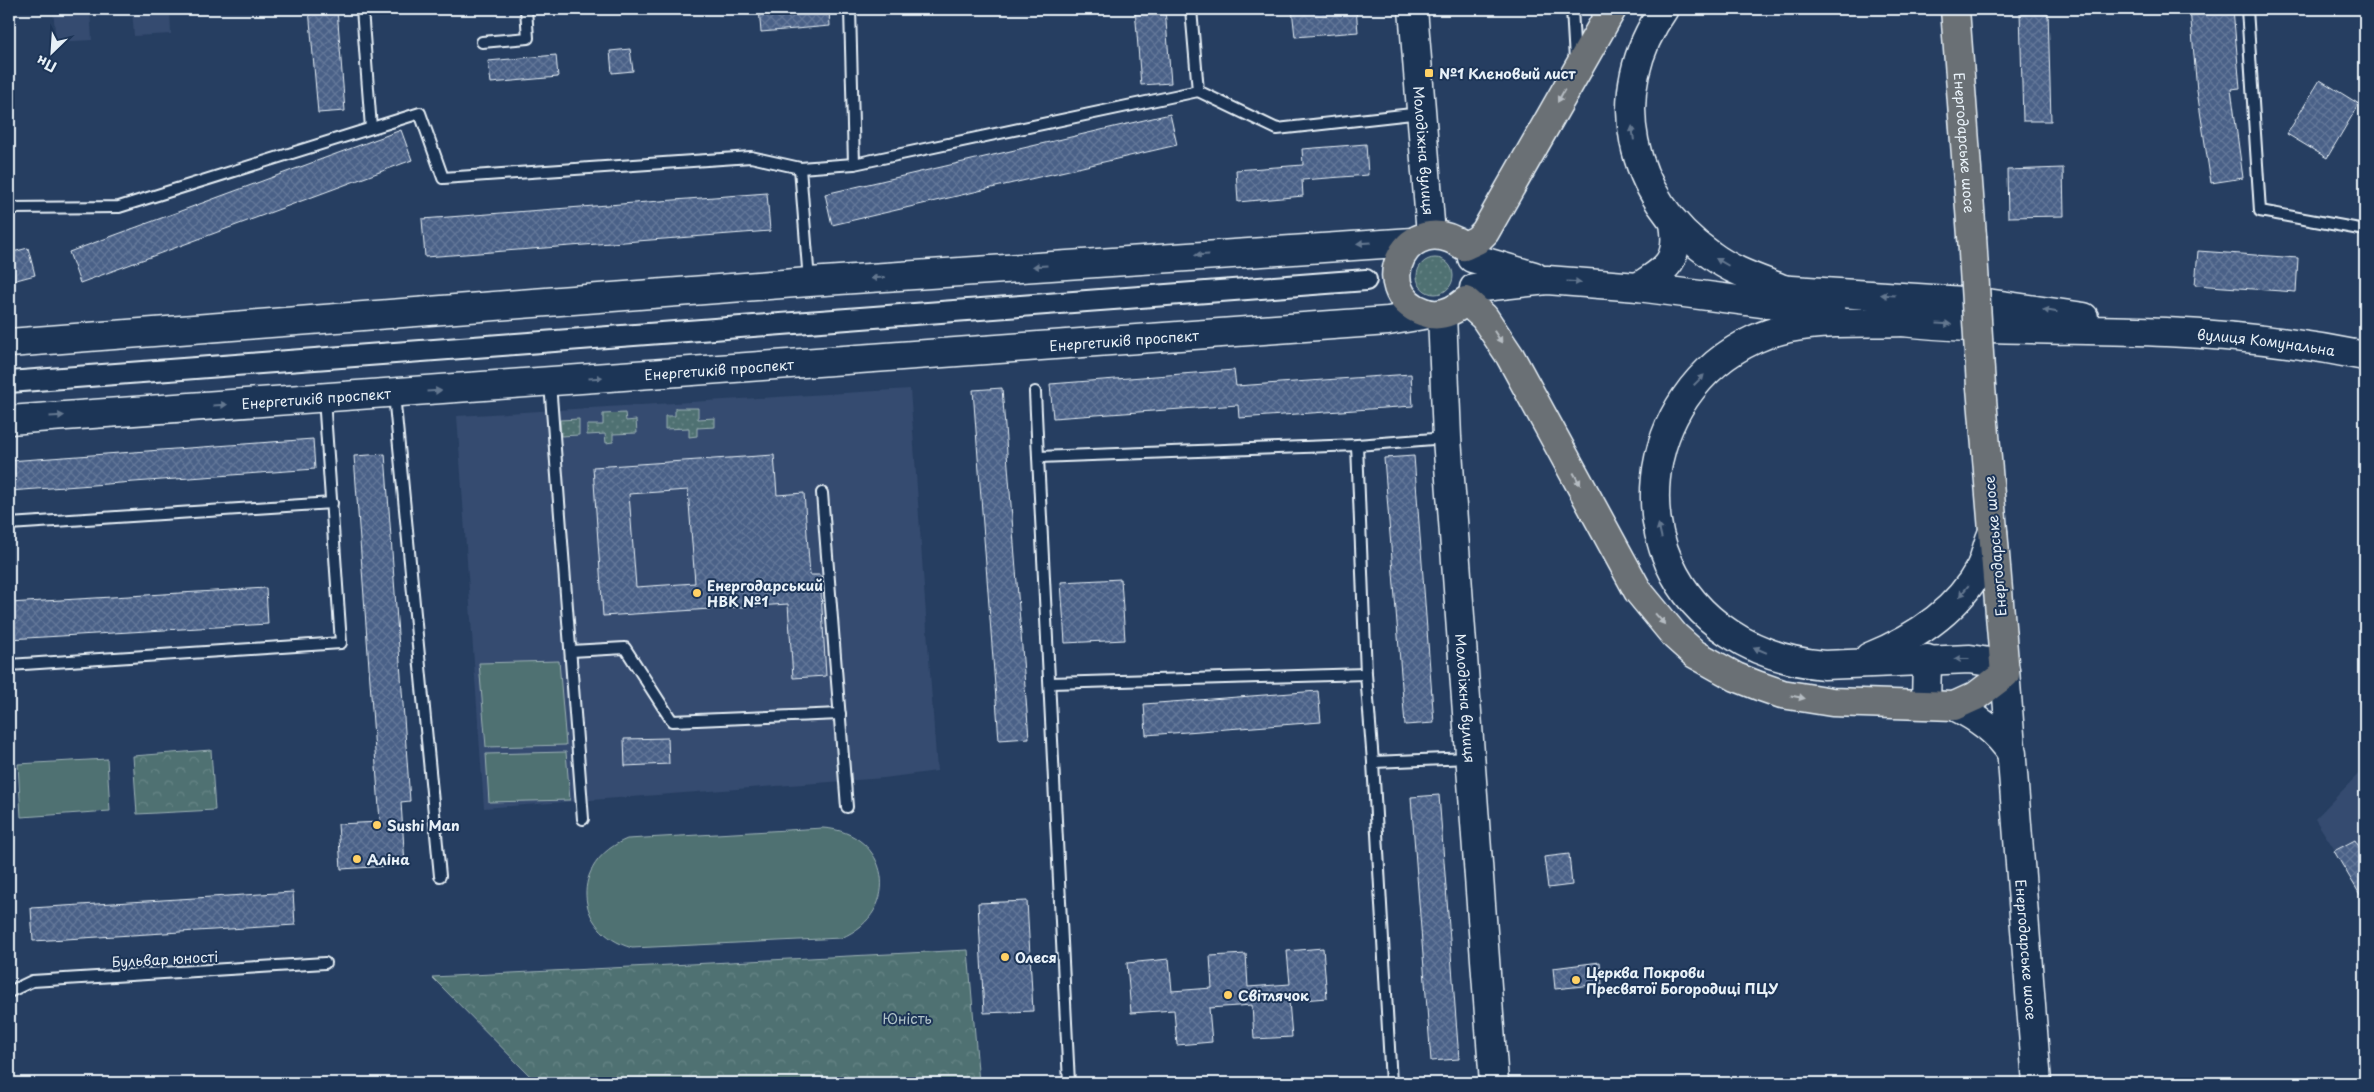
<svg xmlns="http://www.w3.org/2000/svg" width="2374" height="1092" font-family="'Playpen Sans',sans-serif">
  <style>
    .built { fill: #354b6f }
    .grass { fill: url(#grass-dots); stroke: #9cb1b5 }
    .park { fill: url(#park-crowns); stroke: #9cb1b5 }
    .pitch { fill: #4f7172; stroke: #9cb1b5 }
    .building { fill: url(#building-cross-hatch); stroke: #e8f1f8; fill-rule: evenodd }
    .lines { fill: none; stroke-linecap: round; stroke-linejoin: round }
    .lane-casing { stroke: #e8f1f8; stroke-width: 14 }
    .street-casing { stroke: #e8f1f8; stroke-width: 24 }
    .secondary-casing { stroke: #e8f1f8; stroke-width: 31 }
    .primary-casing { stroke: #e8f1f8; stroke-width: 31 }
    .lane { stroke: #1d3557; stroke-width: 10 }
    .street { stroke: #1d3557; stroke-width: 20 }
    .secondary { stroke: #1d3557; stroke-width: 28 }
    .primary { stroke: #6b7074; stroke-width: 28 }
    .primary-bridge-casing { stroke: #e8f1f8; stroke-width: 31; stroke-linecap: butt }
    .primary-bridge { stroke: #6b7074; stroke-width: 28 }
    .oneway { fill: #b6bdc3 }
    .oneway2 { fill: #64778f }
    .poi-dot { fill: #ffd166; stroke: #1d3557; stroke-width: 2 }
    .labels { text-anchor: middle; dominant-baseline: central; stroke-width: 4; stroke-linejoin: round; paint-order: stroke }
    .poi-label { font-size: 14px; font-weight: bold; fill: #e8f1f8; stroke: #1d3557; text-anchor: start }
    .street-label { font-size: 14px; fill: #e8f1f8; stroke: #1d3557 }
    .park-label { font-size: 14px; fill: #b2c4c9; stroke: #1d3557 }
  </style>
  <defs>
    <pattern id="grass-dots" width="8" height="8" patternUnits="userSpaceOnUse" patternTransform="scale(1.25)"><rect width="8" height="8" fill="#4f7172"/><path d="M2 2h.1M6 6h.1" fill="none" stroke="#688687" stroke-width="1.8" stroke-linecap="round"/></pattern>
    <pattern id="park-crowns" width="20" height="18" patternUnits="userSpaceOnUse" patternTransform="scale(1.25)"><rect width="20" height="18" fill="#4f7172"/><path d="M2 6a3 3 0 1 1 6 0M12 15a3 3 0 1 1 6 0" fill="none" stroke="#688687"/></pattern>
    <pattern id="building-cross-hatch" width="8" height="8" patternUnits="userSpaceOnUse" patternTransform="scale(1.25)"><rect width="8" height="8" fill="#4a6187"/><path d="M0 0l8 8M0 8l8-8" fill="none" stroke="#647899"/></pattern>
  </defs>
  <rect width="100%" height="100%" fill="#263e61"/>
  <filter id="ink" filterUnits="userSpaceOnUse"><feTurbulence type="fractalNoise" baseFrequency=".02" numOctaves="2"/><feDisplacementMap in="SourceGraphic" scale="10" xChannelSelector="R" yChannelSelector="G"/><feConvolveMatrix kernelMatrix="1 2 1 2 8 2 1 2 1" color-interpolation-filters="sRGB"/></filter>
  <g filter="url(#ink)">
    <g class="built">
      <path d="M53,9h37l2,31 -36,2z"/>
      <path d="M132,9h38l1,25 -37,2z"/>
      <path d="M910,389l27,382 -53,7 -400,30 -27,-392z"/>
      <path d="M2365,767v130l-50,-78z"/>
    </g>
    <g class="grass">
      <circle cx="1435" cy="276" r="18"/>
      <path d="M675,408h23v11l17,-1v9l-18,1v8l-8,1v-9l-24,1v-13h10z"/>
      <path d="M625,413l1,8 10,-1 1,13 -24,1v8l-7,1 -1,-9 -18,1v-10h16v-11z"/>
      <path d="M579,419v16l-18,1 -1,-16z"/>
    </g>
    <g class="park">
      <path d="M211,750l4,60 -78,4 -4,-58z"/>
      <path d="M968,950l11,133h-442l-105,-106z"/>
    </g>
    <g class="pitch">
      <path d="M559,661l7,84 -80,2 -7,-84z"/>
      <path d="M566,752l4,48 -81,2 -3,-48z"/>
      <path d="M107,759l3,52 -89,6 -3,-53z"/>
      <path d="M823,828c67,4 81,84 18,110l-209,10c-59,-17 -62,-86 -5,-109z"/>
    </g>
    <g class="building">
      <path d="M309,9h28l8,102 -27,2z"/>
      <path d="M759,9h70l1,17 -69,6z"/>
      <path d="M1135,9h30l6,74 -30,2z"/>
      <path d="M1292,9h64l2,23 -63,5z"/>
      <path d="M2190,9h43l7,79 -9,1 12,89 -32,5 -14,-92z"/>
      <path d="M2020,11h28l3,110h-28z"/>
      <path d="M630,49l3,22 -21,2 -2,-22z"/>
      <path d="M556,55l2,22 -67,6 -3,-22z"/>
      <path d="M2320,80l39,24 -32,54 -40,-24z"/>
      <path d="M1170,114l7,31 -345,80 -7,-31z"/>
      <path d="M401,130l11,30 -332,123 -11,-31z"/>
      <path d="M1366,144l2,31 -66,5 1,16 -65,6 -2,-32 67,-5 -1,-16z"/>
      <path d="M2063,168l1,48 -56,1 -1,-47z"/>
      <path d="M767,193l3,38 -345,26 -3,-38z"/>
      <path d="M28,248l7,27 -26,7v-29z"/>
      <path d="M2198,251l100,7 -2,34 -101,-7z"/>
      <path d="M1234,370l2,16 175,-12 2,32 -174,12 -1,-13 -185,13 -3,-34z"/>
      <path d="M1002,388l27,350 -30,2 -26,-350z"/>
      <path d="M313,439l2,30 -306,22v-30z"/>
      <path d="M385,454l25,347 -9,1 4,63 -64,4 -3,-45 42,-2 -26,-366z"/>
      <path d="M774,455l3,40 27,-2 6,82h10l6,101 -33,2 -5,-74 -185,12 -10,-149zM688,490l7,93 -59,4 -7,-93z"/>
      <path d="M1414,456l20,267 -29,2 -21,-267z"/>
      <path d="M1121,579l4,61 -60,3 -4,-61z"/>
      <path d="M266,588l2,36 -259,15v-36z"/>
      <path d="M1318,691l3,31 -175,13 -2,-31z"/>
      <path d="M668,738l1,26 -44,2 -1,-27z"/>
      <path d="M1439,795l20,264 -28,2 -20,-264z"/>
      <path d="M2355,840l10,17v46l-31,-52z"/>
      <path d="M1569,854l3,31 -24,3 -4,-31z"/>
      <path d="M293,892l2,33 -262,16 -2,-33z"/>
      <path d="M1027,901l6,110 -49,2 -6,-110z"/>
      <path d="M1323,948l4,50 -38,3 3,36 -38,2 -2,-34 -43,3 3,34 -35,3 -3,-35 -43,3 -4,-50 42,-4 3,32 40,-3 -2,-32 36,-2 2,33 42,-3 -3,-33z"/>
      <path d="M1600,962l2,22 -47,5 -2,-21z"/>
    </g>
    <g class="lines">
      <g class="lane-casing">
        <g id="lane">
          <path d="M362,9l9,119"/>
          <path d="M850,9l4,155"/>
          <path d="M1191,9l7,82"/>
          <path d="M1572,9l3,51"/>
          <path d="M2247,9l13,202 105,19"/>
          <path d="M482,42l46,-4 -2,-29"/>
          <path d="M800,168l9,113"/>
          <path d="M9,208l110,-1 301,-94 23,65 308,-21 49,11 54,-4 344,-73 79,38 144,-16"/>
          <path d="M550,383l33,436"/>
          <path d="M1035,392l3,65"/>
          <path d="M394,394l46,482"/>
          <path d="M1357,445l9,229 7,88 96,-4"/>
          <path d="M822,493l25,314"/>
          <path d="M9,524l323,-21"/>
          <path d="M571,651l54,-3 47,73 168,-7"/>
          <path d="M9,665l332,-22 -17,-245"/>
          <path d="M1050,683l316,-9"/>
          <path d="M1373,762l18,321"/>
          <path d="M9,992l23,-11 293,-18"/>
          <path d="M1069,1083l-31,-626 319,-12 89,-7"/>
        </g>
      </g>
      <g class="street-casing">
        <path id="street" d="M9,382l1357,-102"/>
      </g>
      <g class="secondary-casing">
        <g id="secondary">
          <path id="s1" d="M1413,9l18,226"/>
          <path d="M1664,9c-59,83 -36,188 47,246 21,16 47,24 72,34"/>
          <path d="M1472,258l62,18"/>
          <path d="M1638,287c30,-19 42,-27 36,-64"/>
          <path d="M1474,288l73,-8 91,7 193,25"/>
          <path d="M1776,289l204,13 104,15"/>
          <path id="s2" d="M1442,314l5,124 47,645"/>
          <path id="s3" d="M1886,320c93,12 187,8 280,12 66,3 134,11 199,24"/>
          <path id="s4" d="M1904,322c-49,2 -104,-4 -149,17 -119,55 -137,221 -26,294 28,19 61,29 95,32l146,-6 19,3 16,8 32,413"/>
          <path d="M9,343l800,-61 604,-40"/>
          <path id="s5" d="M9,420l1379,-99 41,-7"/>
          <path d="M1869,657c44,-18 88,-46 111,-89 6,-11 7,-25 13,-36"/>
          <path d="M1926,704l1,-45"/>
          <path d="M1954,706c24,12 43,25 58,48"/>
        </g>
      </g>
      <g class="primary-casing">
        <g id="primary">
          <path d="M1612,9l-127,223 -8,8 -13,6c-57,-40 -97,46 -40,66 15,6 30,-1 42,-11l18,16 26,39 128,235 37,45 20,18 41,23 23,9 23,8 50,8 122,4 22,-10 29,-22 -24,-287"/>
          <path id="s6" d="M1955,9l17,227"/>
        </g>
      </g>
      <use href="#lane" class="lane"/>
      <use href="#street" class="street"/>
      <use href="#secondary" class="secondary"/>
      <use href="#primary" class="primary"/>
      <g class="primary-bridge-casing">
        <path id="primary-bridge" d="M1972,236l9,151"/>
      </g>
      <use href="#primary-bridge" class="primary-bridge"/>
    </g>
    <defs><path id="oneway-solid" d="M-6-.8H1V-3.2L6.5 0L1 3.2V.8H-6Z" transform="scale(1.25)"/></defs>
    <g class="oneway">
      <use href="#oneway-solid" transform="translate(1561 96) rotate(119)"/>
      <use href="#oneway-solid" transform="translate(1498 337) rotate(57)"/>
      <use href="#oneway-solid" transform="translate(1577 479) rotate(61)"/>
      <use href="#oneway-solid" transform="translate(1660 619) rotate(49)"/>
      <use href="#oneway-solid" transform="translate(1798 697) rotate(12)"/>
    </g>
    <g class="oneway2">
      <use href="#oneway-solid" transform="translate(1633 133) rotate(-97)"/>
      <use href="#oneway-solid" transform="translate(1364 243) rotate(176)"/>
      <use href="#oneway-solid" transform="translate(1202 255) rotate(176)"/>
      <use href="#oneway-solid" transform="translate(1722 262) rotate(-150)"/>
      <use href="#oneway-solid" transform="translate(1040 266) rotate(176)"/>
      <use href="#oneway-solid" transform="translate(878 278) rotate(176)"/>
      <use href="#oneway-solid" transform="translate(1574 282) rotate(4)"/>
      <use href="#oneway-solid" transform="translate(1888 295) rotate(-177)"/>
      <use href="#oneway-solid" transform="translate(2050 311) rotate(-171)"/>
      <use href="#oneway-solid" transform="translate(1944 324) rotate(4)"/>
      <use href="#oneway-solid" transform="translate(596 378) rotate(-4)"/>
      <use href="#oneway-solid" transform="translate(1699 380) rotate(-45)"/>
      <use href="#oneway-solid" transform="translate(434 391) rotate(-4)"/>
      <use href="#oneway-solid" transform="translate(220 405) rotate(-4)"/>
      <use href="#oneway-solid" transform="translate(57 416) rotate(-4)"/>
      <use href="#oneway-solid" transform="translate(1660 531) rotate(-103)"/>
      <use href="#oneway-solid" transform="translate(1964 591) rotate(129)"/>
      <use href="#oneway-solid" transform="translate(1760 650) rotate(-157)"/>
      <use href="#oneway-solid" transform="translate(1962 659) rotate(-180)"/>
    </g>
  </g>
  <g class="poi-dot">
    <rect x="1424" y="68" width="10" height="10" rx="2.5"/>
    <circle cx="697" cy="593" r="5"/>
    <circle cx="377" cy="825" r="5"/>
    <circle cx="357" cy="859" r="5"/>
    <circle cx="1005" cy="957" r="5"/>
    <circle cx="1576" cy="980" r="5"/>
    <circle cx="1228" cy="995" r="5"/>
  </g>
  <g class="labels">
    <g class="poi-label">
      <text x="1439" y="73">№1 Кленовый лист</text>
      <text x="707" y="585">Енергодарський<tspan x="707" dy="16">НВК №1</tspan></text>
      <text x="387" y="825">Sushi Man</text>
      <text x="367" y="859">Аліна</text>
      <text x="1015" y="957">Олеся</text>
      <text x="1586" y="972">Церква Покрови<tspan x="1586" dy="16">Пресвятої Богородиці ПЦУ</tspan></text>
      <text x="1238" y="995">Світлячок</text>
    </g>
    <g class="street-label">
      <text stroke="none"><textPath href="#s6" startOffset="134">Енергодарське шосе</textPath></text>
      <text stroke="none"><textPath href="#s1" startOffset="142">Молодіжна вулиця</textPath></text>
      <text stroke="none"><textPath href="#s5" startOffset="1118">Енергетиків проспект</textPath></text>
      <text stroke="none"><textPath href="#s3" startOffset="381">вулиця Комунальна</textPath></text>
      <text stroke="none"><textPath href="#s5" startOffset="712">Енергетиків проспект</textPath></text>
      <text stroke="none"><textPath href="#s5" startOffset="308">Енергетиків проспект</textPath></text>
      <text transform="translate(1995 546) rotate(-95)">Енергодарське шосе</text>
      <text stroke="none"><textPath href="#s2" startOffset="385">Молодіжна вулиця</textPath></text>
      <text stroke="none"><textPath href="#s4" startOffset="1075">Енергодарське шосе</textPath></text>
      <text transform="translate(165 959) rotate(-3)">Бульвар юності</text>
    </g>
    <g class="park-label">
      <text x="907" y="1018">Юність</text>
    </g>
  </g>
  <rect width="2374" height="1092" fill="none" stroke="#1d3557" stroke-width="30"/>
  <rect x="15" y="15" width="2344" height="1062" fill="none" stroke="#e8f1f8" stroke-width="2" filter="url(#ink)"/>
  <g transform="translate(52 52) rotate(205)" stroke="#1d3557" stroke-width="4" paint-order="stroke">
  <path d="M0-4L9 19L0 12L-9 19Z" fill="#e8f1f8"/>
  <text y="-8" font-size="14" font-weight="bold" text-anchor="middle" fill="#e8f1f8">Пн</text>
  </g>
</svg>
